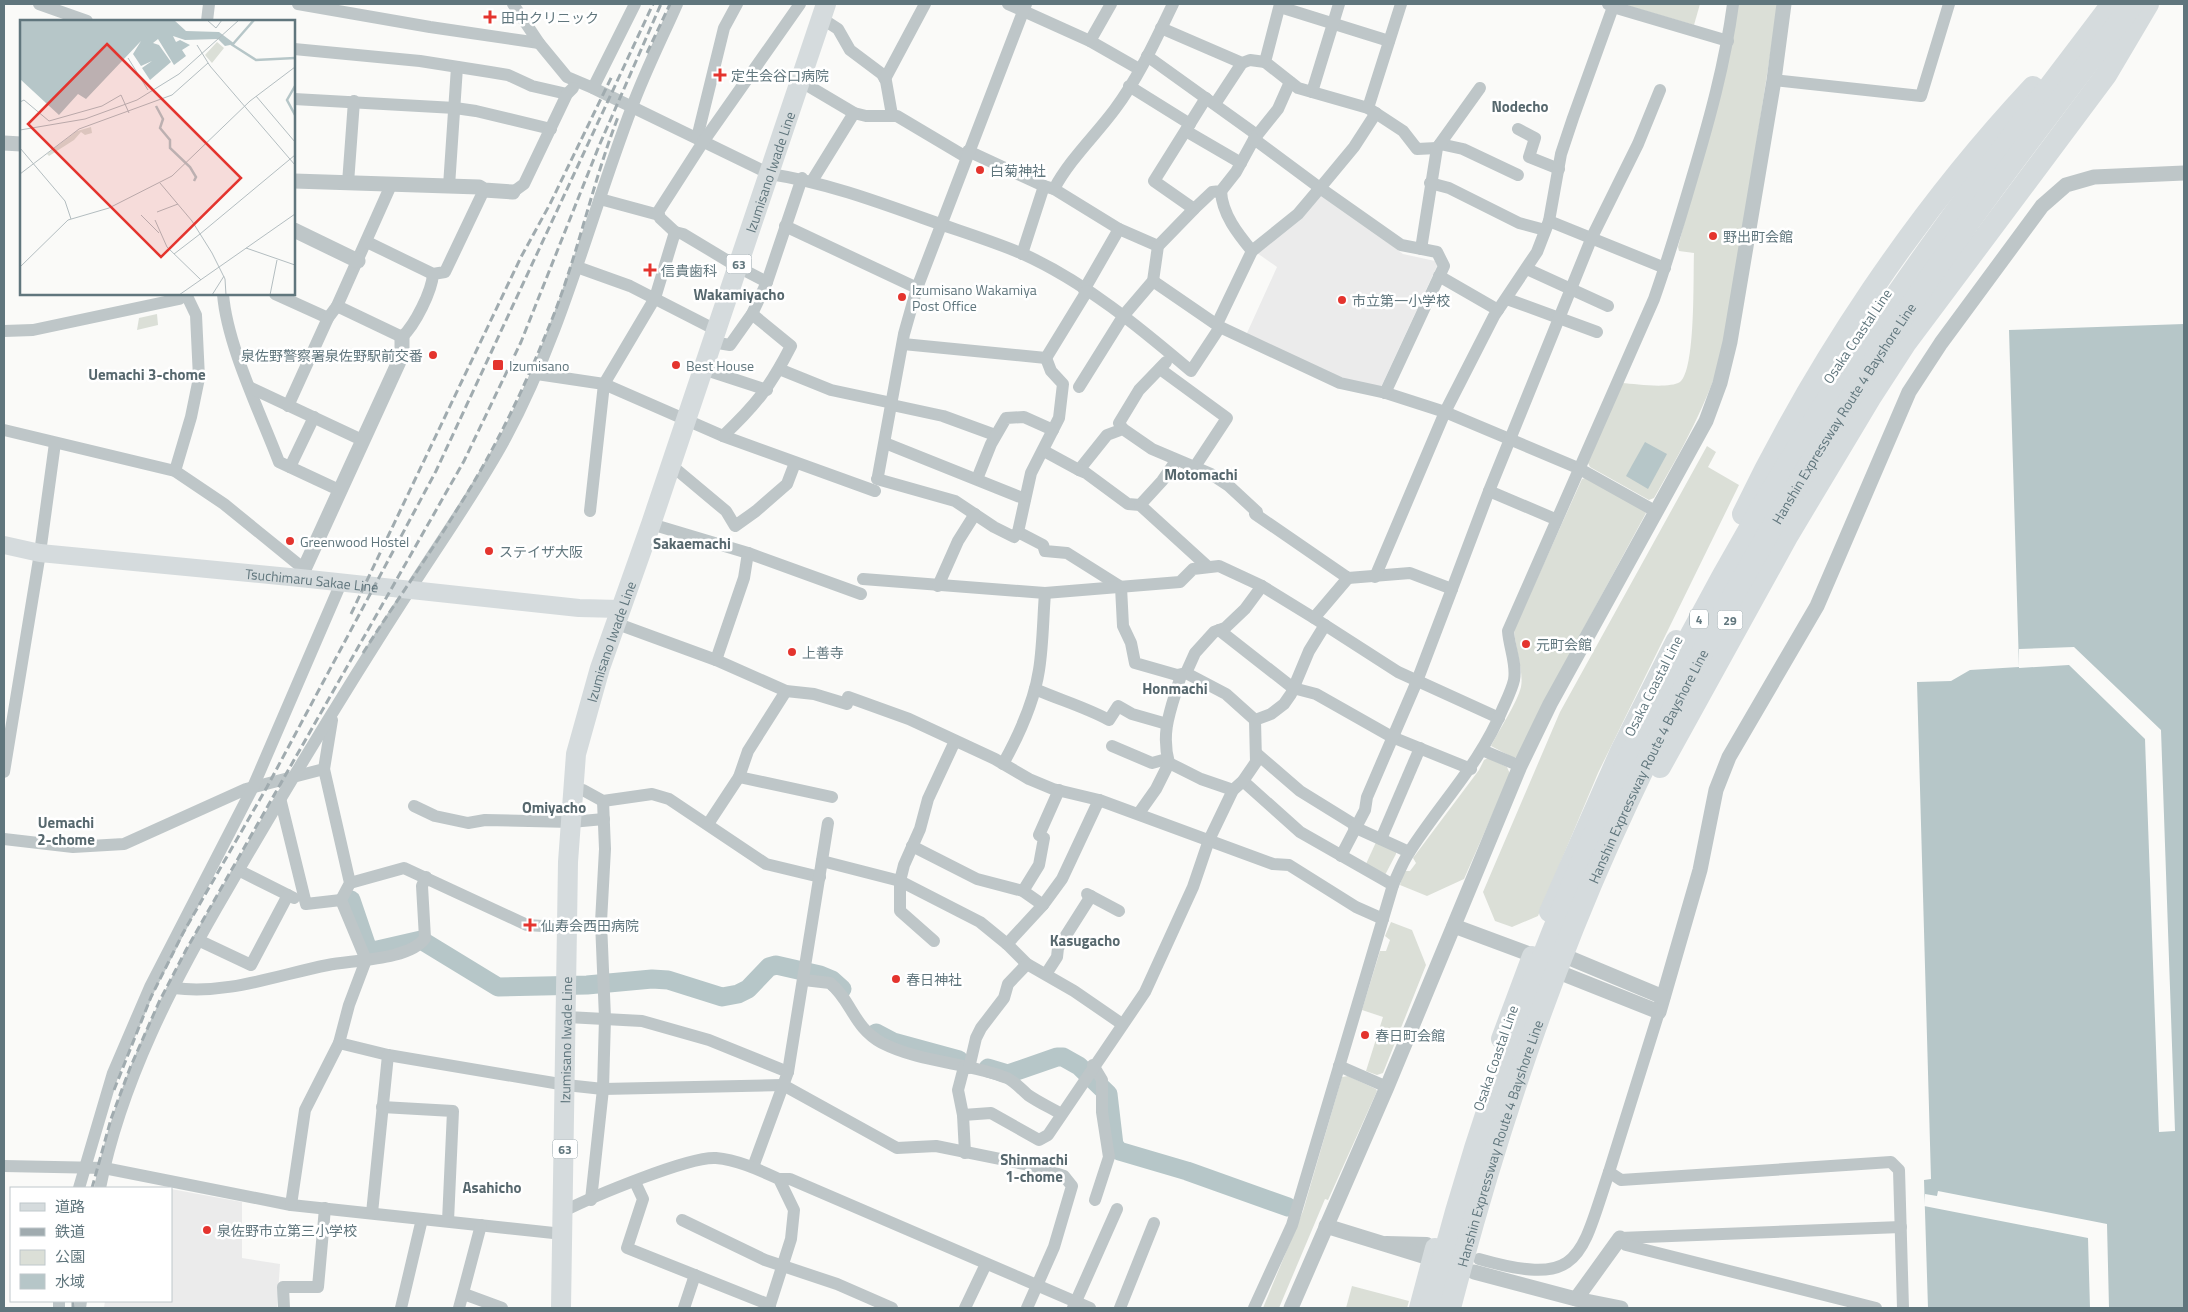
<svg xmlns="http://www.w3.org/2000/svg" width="2188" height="1312" font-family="'Titillium Web','Noto Sans JP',sans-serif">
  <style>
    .built { fill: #ebebeb }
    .green { fill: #dbdfd7 }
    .water { fill: #b6c6c8 }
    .pier { fill: #fafaf8 }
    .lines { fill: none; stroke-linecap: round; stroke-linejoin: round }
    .river { stroke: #b6c6c8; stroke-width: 19 }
    .minor { stroke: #bec6c8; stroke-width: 12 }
    .tertiary { stroke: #bec6c8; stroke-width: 15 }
    .secondary { stroke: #d5dbdd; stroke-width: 18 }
    .primary { stroke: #d5dbdd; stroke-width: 20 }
    .motorway { stroke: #d5dbdd; stroke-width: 22 }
    .rail { stroke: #a0abaf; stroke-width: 3; stroke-dasharray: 8 4; stroke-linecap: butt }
    .poi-dot { fill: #e4342e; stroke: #fff; stroke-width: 2 }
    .labels { text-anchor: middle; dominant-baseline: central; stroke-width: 5; stroke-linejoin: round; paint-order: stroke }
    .shield { fill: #fff; stroke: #909fa4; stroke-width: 1 }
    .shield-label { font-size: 12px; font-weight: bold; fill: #60767d }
    .poi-label { font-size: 14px; fill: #60767d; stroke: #fff; text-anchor: start }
    .street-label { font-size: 14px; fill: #60767d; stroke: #fff }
    .neighbourhood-label { font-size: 15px; font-weight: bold; fill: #57686e; stroke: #fff }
    .inset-river { fill: none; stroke: #b6c6c8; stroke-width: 2.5 }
    .inset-road { fill: none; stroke: #b3bdc0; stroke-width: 1 }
    .view { fill: #e4342e; fill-opacity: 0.15; stroke: #e4342e; stroke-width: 2.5 }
    .inset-edge { fill: none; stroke: #60767d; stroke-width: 2.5 }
  </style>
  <rect width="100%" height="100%" fill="#fafaf8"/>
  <g class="built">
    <path d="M1319,196h7l77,58 32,7 3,3 -57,123 -37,-6 -93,-43 -4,-5 30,-66 -20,-14z"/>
    <path d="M171,1189l71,13v56l38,6 -3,44h-173l1,-7h66z"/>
  </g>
  <g class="green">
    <path d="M1622,4h78l-6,21z"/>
    <path d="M1738,4h40l-53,341c-16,56 -42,103 -71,153l-5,2 -59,-33 -3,-6 35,-78c14,1 46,6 58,-1 16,-12 13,-106 14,-129l-15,-2 -1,-4 55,-211z"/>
    <path d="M157,314l1,11 -21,5 2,-12z"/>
    <path d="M1707,446l9,6 -8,15 31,18 -141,288 -60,143 -26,11 -17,-6 -12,-29 77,-180z"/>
    <path d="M1585,478l59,32 2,3 -101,187 -28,57 -3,1 -23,-12c8,-16 26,-43 30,-59 3,-15 -6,-40 -7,-57l68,-151z"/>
    <path d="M1488,758l19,9 3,7 -46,105 -37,17 -27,-11 4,-14h6l6,-8 -3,-5 66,-88 5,-10z"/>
    <path d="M1377,840l19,9v5l-11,21 -19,-11z"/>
    <path d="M1391,922l21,8 14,35 -43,108 -6,2 -11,-4 17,-54 -21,-7 18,-59h6l4,-11 -5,-4z"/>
    <path d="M1348,1076l28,13 1,2 -49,109 -3,-1 -46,109h-16l40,-97 39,-134z"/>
    <path d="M1352,1286l57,15 -2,7h-61z"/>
  </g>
  <g class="water">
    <path d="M2184,324v984h-256l-4,-128 7,-1 -14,-497 34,-1 19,-11 49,-3 -10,-337z"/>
    <path d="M1645,442l22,12 -19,35 -22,-13z"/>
  </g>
  <g class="pier">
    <path d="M2074,647l87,83 14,401 -16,1 -14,-393 -76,-74 -50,3v-19z"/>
    <path d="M1938,1191l169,33 2,84h-19l-2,-70 -164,-32 1,-12 12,2z"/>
  </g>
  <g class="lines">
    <g class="river">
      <path d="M351,900l16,47 6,4 48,-11 77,47 89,-2 65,-6 16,1 54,17 16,-3 10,-5 21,-22 7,-2 44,10 12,5 10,9"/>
      <path d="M876,1033l17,9 66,18"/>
      <path d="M988,1068l20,6 49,-17h6l16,9 29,28 6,51 5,6 68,20 101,36"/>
    </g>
    <g class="minor">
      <path d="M39,4l48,17"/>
      <path d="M298,4l132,23 109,16"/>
      <path d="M513,4l26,39 28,34 26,11 177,86c53,8 103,26 153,44 33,12 67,22 100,36 62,28 116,73 168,117l29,-44"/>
      <path d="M1008,4l82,37 49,28"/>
      <path d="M1280,4l-15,58 33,26 70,20 35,23 14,18 20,-1"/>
      <path d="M1280,7l109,34"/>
      <path d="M1613,7l115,34"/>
      <path d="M821,18l17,11 12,21 32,24 4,7 6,34"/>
      <path d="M207,21l2,-17"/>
      <path d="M1161,28l81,35 8,-3 15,2"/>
      <path d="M1090,41l21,-37"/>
      <path d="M294,49l126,12 70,11 18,3 24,11 35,8"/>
      <path d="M1147,56l110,79"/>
      <path d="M885,79l40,-75"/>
      <path d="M1774,80l147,16 28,-92"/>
      <path d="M800,81l54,32 12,3h31l69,41"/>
      <path d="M1129,86l61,38"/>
      <path d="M593,88l42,-84"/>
      <path d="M1312,92l27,-88"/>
      <path d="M1206,98l-52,83 40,28 18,-17 9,-1 15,-19 18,-33 24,-30 12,-27"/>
      <path d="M294,99l161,9 21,3 75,18"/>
      <path d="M1215,104l27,-41"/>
      <path d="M1368,108l33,-104"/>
      <path d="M1518,129l17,9 -6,19 30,12"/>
      <path d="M1186,131l55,32"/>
      <path d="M697,138l27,-110 13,-24"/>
      <path d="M1254,139l66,49 34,-41 22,-34"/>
      <path d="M1440,144l23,5 55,26"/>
      <path d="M968,151l76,35 10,3"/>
      <path d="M812,181l42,-68"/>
      <path d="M348,183l6,-82"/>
      <path d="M1430,183l19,5 70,35 26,7"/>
      <path d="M391,185l-54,121 65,31c13,-12 30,-46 31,-63"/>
      <path d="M449,186l8,-119"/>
      <path d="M1221,191c1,23 17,43 31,60"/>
      <path d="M513,192l11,-8 43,-90 6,-6"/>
      <path d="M600,199l59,16"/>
      <path d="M1549,221l116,47"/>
      <path d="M785,226l132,62"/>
      <path d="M1119,229l-65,-40c16,-30 41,-53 61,-80 24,-32 41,-70 58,-105"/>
      <path d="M675,232l8,2 55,33 29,15"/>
      <path d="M367,242l66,32 12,-2 39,-82"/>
      <path d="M1421,249l16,-101 43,-60"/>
      <path d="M1022,254l22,-68"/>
      <path d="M577,267l53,19 86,44"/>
      <path d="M1527,269l81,37"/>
      <path d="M1439,276l59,34"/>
      <path d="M1153,281l67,46 120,56 46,10 59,19 133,56 77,43"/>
      <path d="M1084,290l35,-61 39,17"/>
      <path d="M223,294c4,51 37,118 56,168l60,28"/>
      <path d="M275,294l53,24"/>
      <path d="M1507,299l90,33"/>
      <path d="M1217,324l35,-73 46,-37 22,-26 81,57 36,7 7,14 -59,127"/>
      <path d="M4,331l29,-1 146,-31 7,-5"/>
      <path d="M712,342l18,3 22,-31 15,-32 35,-104"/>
      <path d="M903,344l143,14 41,-67"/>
      <path d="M1046,358l5,13 12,13 -4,34 -28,55 -13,59 25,13 2,6 22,2 54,34 2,39 8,17 4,20 42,12 9,-2 9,-20 19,-21 11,-4 20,-19 17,-23"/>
      <path d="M703,369l64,21"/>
      <path d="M779,369l52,21 61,13"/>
      <path d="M1160,369l67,49 -33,50"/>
      <path d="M537,374l67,10 119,52 152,55"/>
      <path d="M1079,387l45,-72 29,-34 5,-35 36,-37"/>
      <path d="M251,388l111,52"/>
      <path d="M892,405l51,11 52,19"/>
      <path d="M288,406l40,-88 9,-12"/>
      <path d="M1123,429l-4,-6 20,-33 27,-28"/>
      <path d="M4,430l171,41 49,33 80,65"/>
      <path d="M723,436c33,-31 47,-49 68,-90l-39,-32"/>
      <path d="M885,443l140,56"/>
      <path d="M1044,451l35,19 28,-35 16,-6 29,20 59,25 18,12 28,26"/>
      <path d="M671,465l55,46 9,15 21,-15 31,-27 8,-21"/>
      <path d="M290,467l24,-50"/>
      <path d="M1079,470l7,3 42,31 12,1 67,61"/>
      <path d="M175,471l16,-54 8,-39 -3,-63 -10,-21"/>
      <path d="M878,476l26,-142 13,-46 109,-284"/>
      <path d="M877,479l78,22 39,26 20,10 4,-5"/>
      <path d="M977,479l14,-35 15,-26 18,-1 29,13"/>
      <path d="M1489,491l66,28"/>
      <path d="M1140,505l22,-24 14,-20"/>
      <path d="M590,511l14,-127 51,-86 20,-66 -15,-14 -2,-6 45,-70 97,-138"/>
      <path d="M1255,514l93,64 62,-5 42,16 37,-98 103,-254 46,-93 22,-54"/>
      <path d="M651,524l97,29 113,41"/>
      <path d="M1375,577l70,-165 49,-96 43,-64 12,-31 12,-67 12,-36 40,-111 -5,-3"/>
      <path d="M863,579l182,14 135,-11 13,-13 26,-3 43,20 52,32 84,54 101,46"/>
      <path d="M938,586l20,-45 17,-27"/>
      <path d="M1314,618l34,-40"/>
      <path d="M615,623l101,37 70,31 28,3 33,10"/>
      <path d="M1219,630l74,58 23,6 76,43 79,32"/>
      <path d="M716,660l28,-82 4,-25"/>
      <path d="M1186,673l40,21 29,26"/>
      <path d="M1035,689c25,11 50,18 74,31l9,-14 14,8 35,10"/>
      <path d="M848,697l61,22 86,40 34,20 24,10 46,11 174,64 16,1 67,42 27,12"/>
      <path d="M1112,746l40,17 11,-3 38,19 32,11"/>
      <path d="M1482,750l38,16"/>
      <path d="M1256,753l44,38 55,34"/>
      <path d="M1003,764c16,-29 31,-61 36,-94 4,-25 4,-52 6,-77"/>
      <path d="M4,772l36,-219 15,-110"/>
      <path d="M739,777l93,20"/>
      <path d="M1243,781l57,51 93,53"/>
      <path d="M574,791l9,-1 20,11 49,-7 17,5 97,65 54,13"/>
      <path d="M280,798l26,106 35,-4"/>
      <path d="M414,806l21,10 33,7 17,-3 86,2 33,-3"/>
      <path d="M1139,813l17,-24 13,-26c-9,-33 3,-56 12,-88"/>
      <path d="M708,824l31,-47 9,-26 38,-60"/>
      <path d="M1354,827l55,25"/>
      <path d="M4,839l69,8 51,-3 122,-55 78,-20 8,-49"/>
      <path d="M1381,839l39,-91"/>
      <path d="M912,846l65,33 46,12 20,14 -36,39"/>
      <path d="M1341,856l24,-46 2,-13 50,-116 35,-92"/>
      <path d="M822,861l78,20 80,41 27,22 20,20 47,27 48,33"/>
      <path d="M238,870l56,28"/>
      <path d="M350,883l54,-15 123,57 31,2 10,-2"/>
      <path d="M1023,891l16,-26 5,-27 -5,-3 20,-45"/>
      <path d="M1087,894l32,17"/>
      <path d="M1043,905l19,-26 37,-79"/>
      <path d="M198,940l53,25 37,-70"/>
      <path d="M934,941l-34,-30v-30l4,-16 16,-36 8,-30 27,-58"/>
      <path d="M1046,974l11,-17 1,-9 33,-52"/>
      <path d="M804,980l26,3c22,18 23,44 52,60 39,20 85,19 125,35 8,4 14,11 21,17 10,7 23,13 33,19"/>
      <path d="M174,988c53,7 103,-13 154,-23 25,-5 82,-5 97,-27l-3,-52 4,-9"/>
      <path d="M1659,1012l-50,160 12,8 270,-18 8,8 4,138"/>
      <path d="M567,1017l75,4 67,19 79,32"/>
      <path d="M339,1043l49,12 178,30 37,4 180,-4 114,63 39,-2 98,20 30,10 8,10 -18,61 -27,61"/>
      <path d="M1093,1065l9,15v32l7,45 -14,43"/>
      <path d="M1339,1066l48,21"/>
      <path d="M964,1067l-6,23 5,25 2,38"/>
      <path d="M969,1068l7,-30 5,-10 23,-30 4,-14 19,-20"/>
      <path d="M382,1107l71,4 -5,110"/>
      <path d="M963,1115l28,-2 48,27 9,-5 97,-143 48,-105 16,-47 24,-50 10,-9 13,-19 -1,-42 16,-6 13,-10 7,-10 18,-43 16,-26"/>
      <path d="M4,1166l100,2 187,37 272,29"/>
      <path d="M753,1167l35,-95 40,-249"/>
      <path d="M779,1179h11l300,129"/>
      <path d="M635,1182l8,17 -16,49 143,57"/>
      <path d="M79,1188l34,-115 37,-86 103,-200 88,-204"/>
      <path d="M100,1188c21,-106 73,-206 127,-298 59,-102 120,-203 184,-302 32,-50 67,-99 95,-151 56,-104 84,-220 126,-330 13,-35 30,-69 45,-103"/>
      <path d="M591,1200l12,-111 2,-71 -4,-96 4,-73 -2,-48"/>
      <path d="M291,1205l14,-95 34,-67 10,-38 17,-45 -25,-60 9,-17 -26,-114"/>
      <path d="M564,1211c28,-14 125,-55 152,-53 22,2 43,12 63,21l15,31 -3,29 -22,69"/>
      <path d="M372,1213l16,-158"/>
      <path d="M682,1220l83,40 72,24 55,24"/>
      <path d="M1620,1238l281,-11"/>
      <path d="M1620,1238l6,7 250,63"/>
      <path d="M1386,1242l41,1"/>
      <path d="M1479,1259c102,29 101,0 130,-87"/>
      <path d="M464,1294l38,14"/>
      <path d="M59,1308v-7"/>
      <path d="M80,1308l1,-7"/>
      <path d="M284,1308l-1,-21h35l7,-79"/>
      <path d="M401,1308l21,-89"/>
      <path d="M459,1308l22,-83"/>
      <path d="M684,1308l11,-33"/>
      <path d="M965,1308l21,-44"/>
      <path d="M1073,1308l44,-99"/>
      <path d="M1120,1308l34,-85"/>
      <path d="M1254,1308l38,-83 101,-340c5,-11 10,-24 17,-34 32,-50 70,-87 93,-143 4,-9 9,-19 11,-28 3,-16 -5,-33 -6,-49l146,-332c14,-40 26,-80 38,-121 17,-57 33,-114 41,-174"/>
    </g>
    <g class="tertiary">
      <path d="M4,143l17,1"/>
      <path d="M294,181l185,6 5,3 29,2"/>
      <path d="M294,230l64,31"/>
      <path d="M300,578l102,-223v-18"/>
      <path d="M1454,926l78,29 34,20 93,37 41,-142 16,-80 13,-33 88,-151 92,-214 32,-49 101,-137 24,-21 28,-8 90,-4"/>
      <path d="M1554,957l18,2 91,38"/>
      <path d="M1326,1226l97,30"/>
      <path d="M1474,1272l102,27 45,9"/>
      <path d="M1576,1299l44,-61"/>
      <path d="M1291,1308l96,-221 133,-321 30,-62 156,-283 14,-38 10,-41 44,-262 10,-76"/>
    </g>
    <path class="secondary" id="s1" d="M4,545l36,8 260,25 279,30 41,1"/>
    <g class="primary">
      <path d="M1828,379l34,-53"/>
      <path d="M1549,912l71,-161 56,-111"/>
      <path d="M1501,1039l31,-83"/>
      <path id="s2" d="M561,1308l7,-446 8,-108 24,-86 51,-144 175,-520"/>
      <path d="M1419,1308l16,-60"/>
    </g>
    <g class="motorway">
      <path d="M1743,514c73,-152 174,-303 290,-427"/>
      <path d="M1660,767l128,-232 82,-137 35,-54 201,-269 42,-71"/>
      <path d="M1430,1308c88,-352 246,-685 448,-986 73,-109 155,-213 234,-318"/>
      <path id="s3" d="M1450,1308c41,-158 92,-315 159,-465 79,-177 176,-346 282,-508 75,-114 160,-223 242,-331"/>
    </g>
    <g class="rail">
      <path d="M647,53l23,-49"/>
      <path d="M351,614l170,-357 29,-53 62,-128"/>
      <path d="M363,653c31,-49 65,-96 95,-145 36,-57 65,-117 90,-179 29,-69 43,-142 70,-212"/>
      <path d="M114,1090l37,-93 32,-64 84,-146 169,-316 217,-467"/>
      <path d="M92,1188l19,-69 19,-51 29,-66 27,-52 278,-489 57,-119 78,-196 62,-142"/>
      <path d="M73,1308v-7"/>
    </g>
  </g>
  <g class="poi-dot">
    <path d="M487.5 9.5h5v5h5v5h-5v5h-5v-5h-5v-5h5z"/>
    <path d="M717.5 67.5h5v5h5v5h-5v5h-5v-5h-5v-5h5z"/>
    <circle cx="980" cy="170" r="5"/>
    <circle cx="1713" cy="236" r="5"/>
    <path d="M647.5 262.5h5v5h5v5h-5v5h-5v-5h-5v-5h5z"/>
    <circle cx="902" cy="297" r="5"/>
    <circle cx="1342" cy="300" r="5"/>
    <circle cx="433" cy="355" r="5"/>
    <rect x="492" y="359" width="12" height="12" rx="2.5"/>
    <circle cx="676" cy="365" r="5"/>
    <circle cx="290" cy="541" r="5"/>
    <circle cx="489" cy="551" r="5"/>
    <circle cx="1526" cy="644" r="5"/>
    <circle cx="792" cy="652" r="5"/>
    <path d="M527.5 917.5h5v5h5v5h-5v5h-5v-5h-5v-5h5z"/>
    <circle cx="896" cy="979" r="5"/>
    <circle cx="1365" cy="1035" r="5"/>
    <circle cx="207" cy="1230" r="5"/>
  </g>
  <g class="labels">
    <g class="shield">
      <rect x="726.5" y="254.5" width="25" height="19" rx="4"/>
      <rect x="1690" y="609.5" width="18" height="19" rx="4"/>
      <rect x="1717.5" y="610.5" width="25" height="19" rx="4"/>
      <rect x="552.5" y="1139.5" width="25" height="19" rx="4"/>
    </g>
    <g class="shield-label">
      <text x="739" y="264">63</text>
      <text x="1699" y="619">4</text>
      <text x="1730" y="620">29</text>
      <text x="565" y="1149">63</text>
    </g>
    <g class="poi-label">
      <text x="501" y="17">田中クリニック</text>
      <text x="731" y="75">定生会谷口病院</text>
      <text x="990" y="170">白菊神社</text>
      <text x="1723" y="236">野出町会館</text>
      <text x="661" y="270">信貴歯科</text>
      <text x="912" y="289">Izumisano Wakamiya<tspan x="912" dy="16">Post Office</tspan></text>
      <text x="1352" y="300">市立第一小学校</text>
      <text x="423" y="355" text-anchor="end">泉佐野警察署泉佐野駅前交番</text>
      <text x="509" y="365">Izumisano</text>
      <text x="686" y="365">Best House</text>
      <text x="300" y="541">Greenwood Hostel</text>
      <text x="499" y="551">ステイザ大阪</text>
      <text x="1536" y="644">元町会館</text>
      <text x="802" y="652">上善寺</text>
      <text x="541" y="925">仙寿会西田病院</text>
      <text x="906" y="979">春日神社</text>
      <text x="1375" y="1035">春日町会館</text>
      <text x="217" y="1230">泉佐野市立第三小学校</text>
    </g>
    <g class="street-label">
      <text stroke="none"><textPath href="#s2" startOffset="1168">Izumisano Iwade Line</textPath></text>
      <text transform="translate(1857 336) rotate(-56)">Osaka Coastal Line</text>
      <text stroke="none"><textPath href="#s3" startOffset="982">Hanshin Expressway Route 4 Bayshore Line</textPath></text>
      <text stroke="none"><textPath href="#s1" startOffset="310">Tsuchimaru Sakae Line</textPath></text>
      <text stroke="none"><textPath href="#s2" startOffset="672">Izumisano Iwade Line</textPath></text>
      <text transform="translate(1653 686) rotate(-63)">Osaka Coastal Line</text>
      <text stroke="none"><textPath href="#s3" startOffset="578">Hanshin Expressway Route 4 Bayshore Line</textPath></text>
      <text stroke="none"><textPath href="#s2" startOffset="268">Izumisano Iwade Line</textPath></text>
      <text transform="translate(1495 1058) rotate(-71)">Osaka Coastal Line</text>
      <text stroke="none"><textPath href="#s3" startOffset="172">Hanshin Expressway Route 4 Bayshore Line</textPath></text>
    </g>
    <g class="neighbourhood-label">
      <text x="1520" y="106">Nodecho</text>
      <text x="739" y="294">Wakamiyacho</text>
      <text x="147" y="374">Uemachi 3-chome</text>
      <text x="1201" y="474">Motomachi</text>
      <text x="692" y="543">Sakaemachi</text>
      <text x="1175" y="688">Honmachi</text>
      <text x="554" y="807">Omiyacho</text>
      <text x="66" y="822">Uemachi<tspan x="66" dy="17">2-chome</tspan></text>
      <text x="1085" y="940">Kasugacho</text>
      <text x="1034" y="1159">Shinmachi<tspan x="1034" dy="17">1-chome</tspan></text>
      <text x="492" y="1187">Asahicho</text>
    </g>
  </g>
  <g transform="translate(20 20)">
    <rect width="275" height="275" fill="#fafaf8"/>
    <path d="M197,22l7,6 -12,15 -7,-8zM71,107l1,6 -7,2 -4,-3 -7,8 -25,16 -2,-2 30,-23z" fill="#dbdfd7"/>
    <path d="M0,0h154l12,11 33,1 16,12 -10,2 -7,-7 -33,1 -12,-4 3,6 4,-2 10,5 -8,5 4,6 -12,9 -16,-26 -5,4 6,2 12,17 -21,18 -8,-12 10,-7 -11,5 -8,-12 8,-13 -55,58 -8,-5 -19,21 -39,-36z" fill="#b6c6c8"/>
    <path class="inset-river" d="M211,24l25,16 39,-2M213,24l21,-24M275,66l-8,14 8,15M136,86l7,13 -3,9 10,12v8l20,19 6,10 -2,4"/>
    <path class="inset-road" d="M187,0l9,8 6,-8M177,25l13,21 85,99M108,38l20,32M236,76l39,46M0,82l4,-2 25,21 53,-15 19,-11 8,18M0,110l65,-11 52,-19 42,-26 60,-54M0,128l45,53 6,18M0,154l59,-45 93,-34 36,-32M140,163l32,38 20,32 13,26 1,16M137,192l21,-8M121,195l18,18M135,200l12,27 34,33M180,214l95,-79M226,228l49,17M154,234l26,-20M0,247l48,-47 41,-12 63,-32 78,-75 45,-34M159,275l116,-81M192,275l12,-19M250,275l7,-35"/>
    <path class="view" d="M87,24l134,134 -80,79 -133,-133z"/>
    <rect width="275" height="275" class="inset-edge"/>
  </g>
  <rect width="2188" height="1312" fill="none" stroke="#60767d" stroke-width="10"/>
  <rect x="10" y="1187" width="162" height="115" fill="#ffffff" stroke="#bfc8cb"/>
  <rect x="20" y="1203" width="25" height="8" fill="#d5dbdd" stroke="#bfc8cb"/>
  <text x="55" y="1212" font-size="15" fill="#60767d">道路</text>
  <rect x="20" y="1228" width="25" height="8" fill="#a0abaf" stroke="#bfc8cb"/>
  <text x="55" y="1237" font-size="15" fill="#60767d">鉄道</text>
  <rect x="20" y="1250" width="25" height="15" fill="#dbdfd7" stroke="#bfc8cb"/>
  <text x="55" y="1262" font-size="15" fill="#60767d">公園</text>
  <rect x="20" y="1274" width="25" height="15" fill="#b6c6c8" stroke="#bfc8cb"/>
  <text x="55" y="1287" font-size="15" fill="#60767d">水域</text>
</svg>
